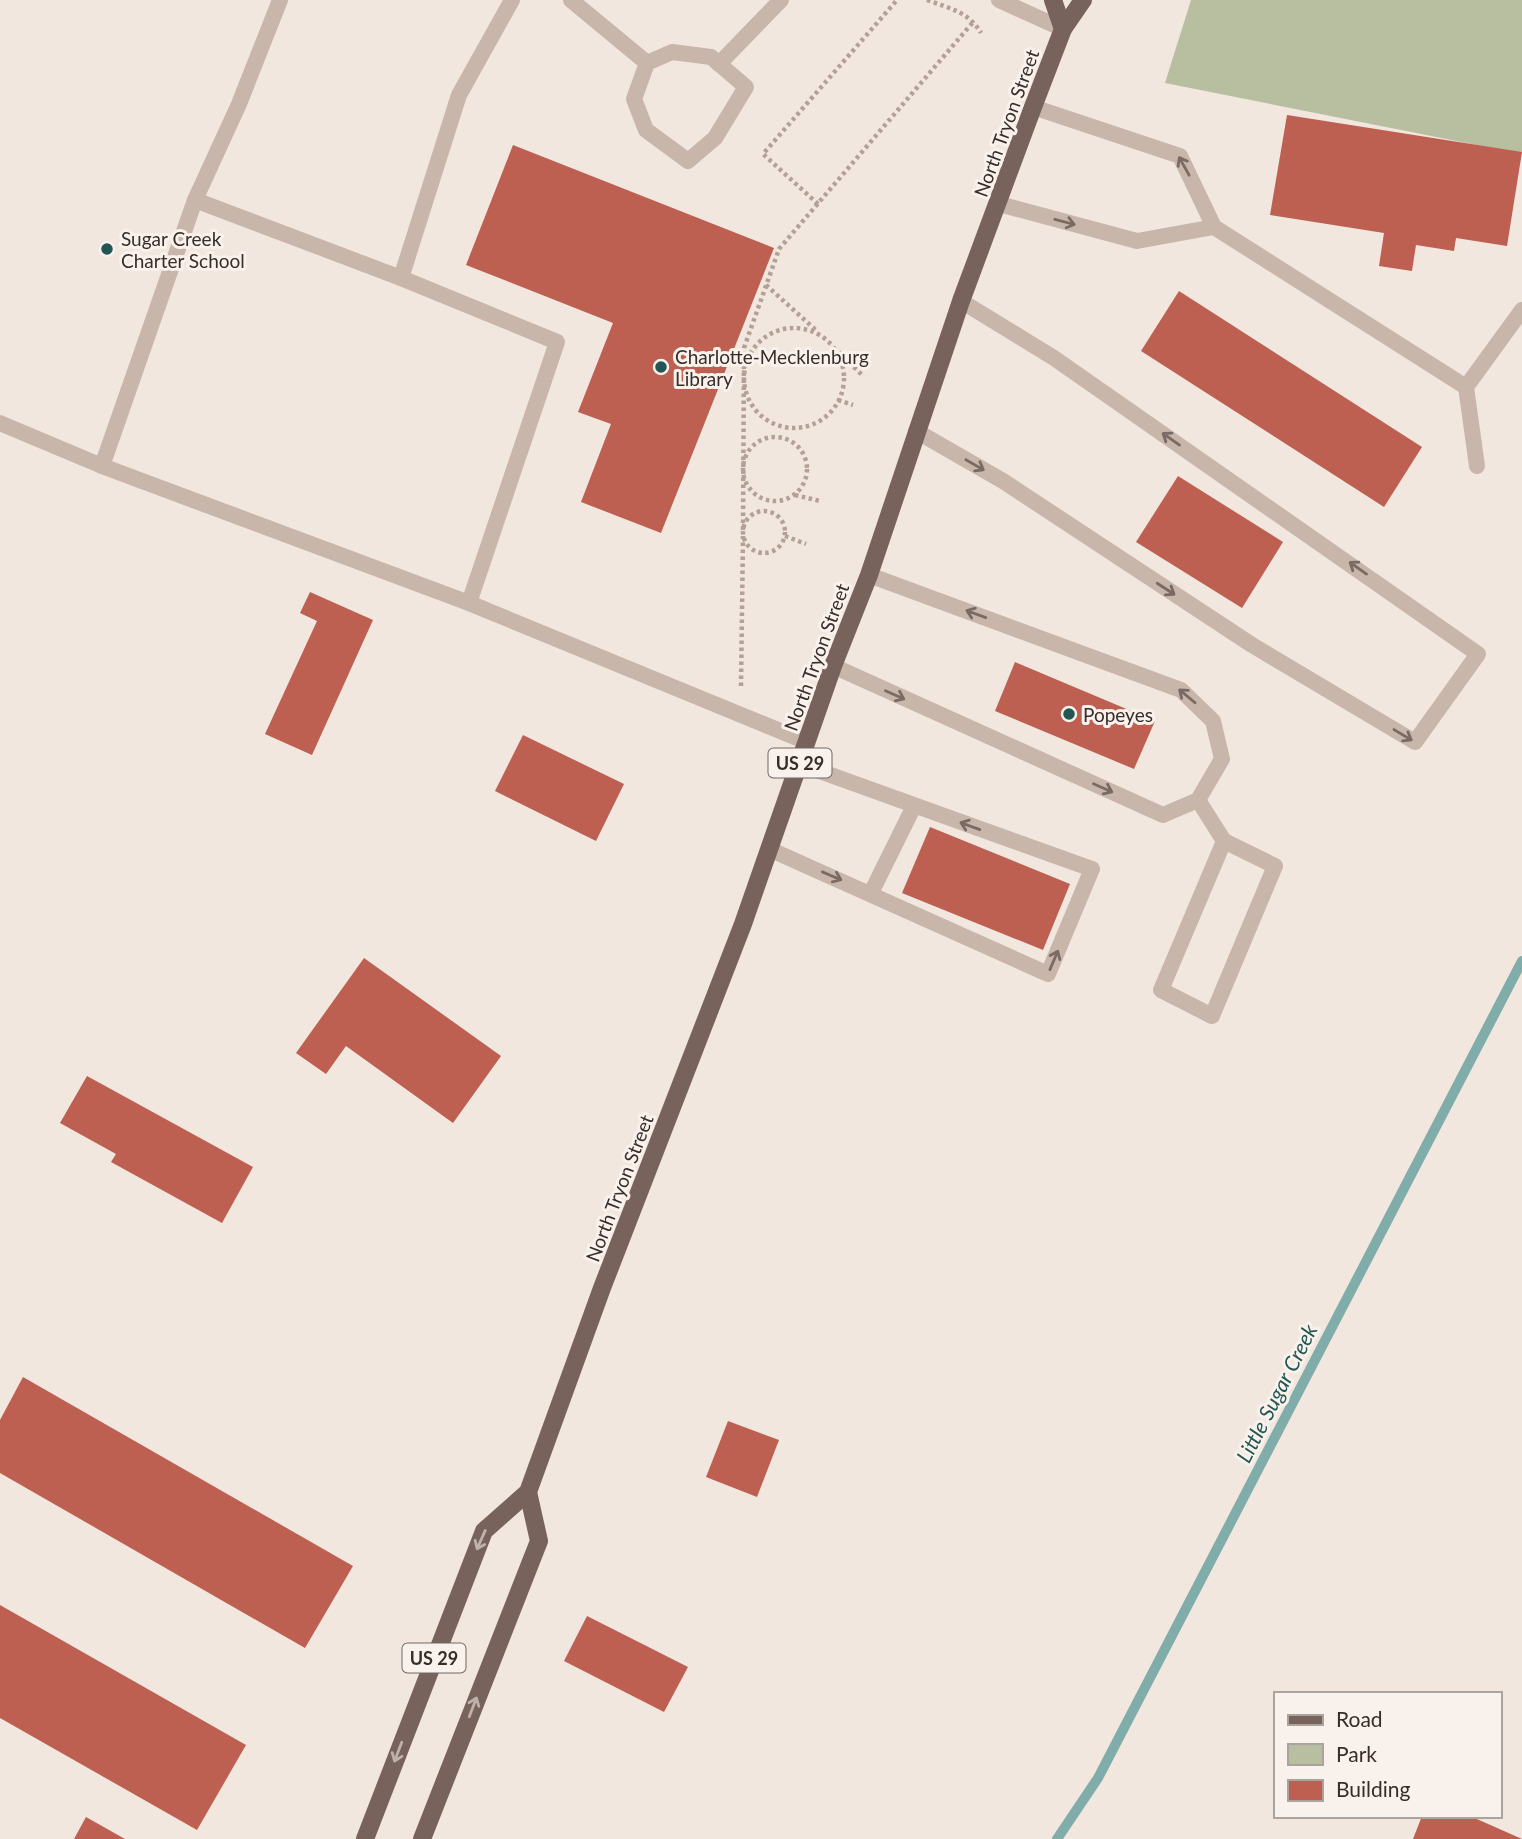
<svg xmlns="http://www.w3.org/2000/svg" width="1522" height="1839" font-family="Lato,sans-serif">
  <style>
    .green { fill: #b8bfa0 }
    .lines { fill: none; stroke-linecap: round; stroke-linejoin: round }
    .stream { stroke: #80aca9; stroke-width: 10 }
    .building { fill: #bd5f51 }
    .path { stroke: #b4a096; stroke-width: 4.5; stroke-dasharray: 3.5 3.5; stroke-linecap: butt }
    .lane { stroke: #c9b6ab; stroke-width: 16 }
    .primary { stroke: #78635c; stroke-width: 18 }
    .oneway { stroke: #796b64 }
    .oneway2 { stroke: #bfb1ab }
    .poi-dot { fill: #225654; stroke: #f9f1eb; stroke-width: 2.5 }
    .labels { text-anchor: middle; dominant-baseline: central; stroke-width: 6; stroke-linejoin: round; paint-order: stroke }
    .shield { fill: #f9f1eb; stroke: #716864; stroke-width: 2 }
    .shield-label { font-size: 18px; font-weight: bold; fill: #372d2a }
    .street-label { font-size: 19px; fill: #372d2a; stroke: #f9f1eb }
    .poi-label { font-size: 19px; fill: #372d2a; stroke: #f9f1eb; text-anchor: start }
    .water-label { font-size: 21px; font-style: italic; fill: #225654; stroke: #f9f1eb }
  </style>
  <rect width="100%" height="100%" fill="#f1e7df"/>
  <path class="green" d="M1191,0h331v154l-357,-71z"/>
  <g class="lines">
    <path class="stream" d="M1057,1839l41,-61 424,-817"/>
  </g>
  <g class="building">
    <path d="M1287,115l235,37 -15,94 -51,-8 -2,13 -38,-6 -4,26 -33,-5 5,-33 -114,-18z"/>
    <path d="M513,145l261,103 -113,285 -80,-31 30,-78 -33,-12 35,-89 -147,-58z"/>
    <path d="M1179,291l243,156 -38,60 -243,-156z"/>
    <path d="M1178,476l105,66 -41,66 -106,-66z"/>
    <path d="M310,592l63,28 -61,135 -47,-21 52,-113 -17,-8z"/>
    <path d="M1015,662l140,59 -21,48 -139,-58z"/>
    <path d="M523,735l101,49 -28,57 -101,-50z"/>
    <path d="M930,827l140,57 -27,66 -141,-57z"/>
    <path d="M364,958l137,98 -48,67 -107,-77 -20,28 -30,-21z"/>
    <path d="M87,1076l166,91 -31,56 -111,-61 5,-8 -56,-31z"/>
    <path d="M23,1377l330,189 -48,82 -305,-175v-53z"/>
    <path d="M728,1421l51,19 -22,57 -51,-20z"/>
    <path d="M0,1605l246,140 -49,85 -197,-112z"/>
    <path d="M587,1616l101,51 -24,45 -100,-51z"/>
    <path d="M1422,1816h48l52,23h-109z"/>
    <path d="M86,1817l39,22h-51z"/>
  </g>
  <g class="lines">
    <g class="path">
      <path d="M927,0c22,8 42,12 54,33"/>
      <path d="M818,204l-55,-50 134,-154"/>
      <path d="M766,285l52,47"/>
      <circle cx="794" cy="378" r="50"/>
      <path d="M839,352l24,24"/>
      <path d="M838,400l15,5"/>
      <circle cx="775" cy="469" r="32"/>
      <path d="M795,495l25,6"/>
      <circle cx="764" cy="532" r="21"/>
      <path d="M743,530l1,-182 35,-99 195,-228"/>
      <path d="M785,536l21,8"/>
      <path d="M741,686l2,-150"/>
    </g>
    <g class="lane">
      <path d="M280,0l-41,104 -44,96 -93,266 367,137 338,139"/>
      <path d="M571,0l76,63"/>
      <path d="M999,0l64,29"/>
      <path d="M672,52l39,5 35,30 -31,51 -27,23 -42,-31 -12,-31 13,-36z"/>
      <path d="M719,64l62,-64"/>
      <path d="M1033,107l147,49 34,71 252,160 56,-77"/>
      <path d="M195,200l206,78 156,64 -88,261"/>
      <path d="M999,204l138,37 77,-14"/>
      <path d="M401,278l58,-183 53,-95"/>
      <path d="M1466,387l11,79"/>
      <path d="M0,423l102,43"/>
      <path d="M916,431l87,50 249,164 163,97 63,-88 -424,-296 -93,-57"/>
      <path d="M833,666l330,149 35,-15 24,-41 -9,-38 -32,-31 -312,-115"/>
      <path d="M1198,800l26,41 -63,149 51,26 63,-150 -51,-25"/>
      <path d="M769,849l279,125 44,-105 -292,-105"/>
      <path d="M871,893l43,-87"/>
    </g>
    <g class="primary">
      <path d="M1053,0l10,29"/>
      <path d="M365,1839l119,-308 44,-39 74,-204 141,-364 90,-258 36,-91 92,-274 72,-194 30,-78 20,-29"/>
      <path d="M422,1839l117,-298 -11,-49"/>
    </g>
  </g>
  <defs><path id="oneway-shaft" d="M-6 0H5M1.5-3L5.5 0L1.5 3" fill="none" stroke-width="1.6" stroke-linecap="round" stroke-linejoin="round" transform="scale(1.75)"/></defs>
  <g class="oneway">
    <use href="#oneway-shaft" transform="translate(1184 166) rotate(-119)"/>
    <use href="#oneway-shaft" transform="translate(1065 222) rotate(15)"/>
    <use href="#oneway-shaft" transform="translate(1171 439) rotate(-145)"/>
    <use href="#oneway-shaft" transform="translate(975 465) rotate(30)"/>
    <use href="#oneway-shaft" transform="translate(1358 568) rotate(-145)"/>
    <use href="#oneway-shaft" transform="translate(1166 589) rotate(33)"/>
    <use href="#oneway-shaft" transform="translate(976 614) rotate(-160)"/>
    <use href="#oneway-shaft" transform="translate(895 695) rotate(24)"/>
    <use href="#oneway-shaft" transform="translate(1187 696) rotate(-140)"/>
    <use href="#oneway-shaft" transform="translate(1403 735) rotate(31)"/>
    <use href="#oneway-shaft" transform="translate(1103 788) rotate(24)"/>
    <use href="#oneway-shaft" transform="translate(970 826) rotate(-160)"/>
    <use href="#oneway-shaft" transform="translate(832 876) rotate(23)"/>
    <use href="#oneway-shaft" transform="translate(1054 960) rotate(-67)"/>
  </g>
  <g class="oneway2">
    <use href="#oneway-shaft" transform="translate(481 1540) rotate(114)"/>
    <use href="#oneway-shaft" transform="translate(473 1707) rotate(-69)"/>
    <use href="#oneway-shaft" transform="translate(398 1752) rotate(111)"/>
  </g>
  <g class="poi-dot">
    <circle cx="107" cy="249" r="7"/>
    <circle cx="661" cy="367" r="7"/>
    <circle cx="1069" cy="714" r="7"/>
  </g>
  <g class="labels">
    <g class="shield">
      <rect x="768.5" y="748.5" width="63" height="29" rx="5"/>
      <rect x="402.5" y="1643.5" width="63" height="29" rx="5"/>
    </g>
    <g class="shield-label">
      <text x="800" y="763">US 29</text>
      <text x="434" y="1658">US 29</text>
    </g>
    <g class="street-label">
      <text transform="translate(1006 123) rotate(-70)">North Tryon Street</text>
      <text transform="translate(816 657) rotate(-70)">North Tryon Street</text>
      <text transform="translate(619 1188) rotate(-69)">North Tryon Street</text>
    </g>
    <g class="poi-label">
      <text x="121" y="238">Sugar Creek<tspan x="121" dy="22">Charter School</tspan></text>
      <text x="675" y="356">Charlotte-Mecklenburg<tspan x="675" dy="22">Library</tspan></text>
      <text x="1083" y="714">Popeyes</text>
    </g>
    <g class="water-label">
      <text transform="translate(1276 1393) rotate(-63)">Little Sugar Creek</text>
    </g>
  </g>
  <rect x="1274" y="1692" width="228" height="126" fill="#f9f1eb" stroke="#aba39e" stroke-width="2"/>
  <rect x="1288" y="1715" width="35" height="10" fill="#78635c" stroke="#aba39e" stroke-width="2"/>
  <text x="1336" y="1727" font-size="21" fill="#372d2a">Road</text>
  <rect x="1288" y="1744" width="35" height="21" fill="#b8bfa0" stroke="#aba39e" stroke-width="2"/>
  <text x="1336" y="1762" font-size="21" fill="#372d2a">Park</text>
  <rect x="1288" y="1780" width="35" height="21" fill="#bd5f51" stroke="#aba39e" stroke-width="2"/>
  <text x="1336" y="1797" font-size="21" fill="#372d2a">Building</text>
</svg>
